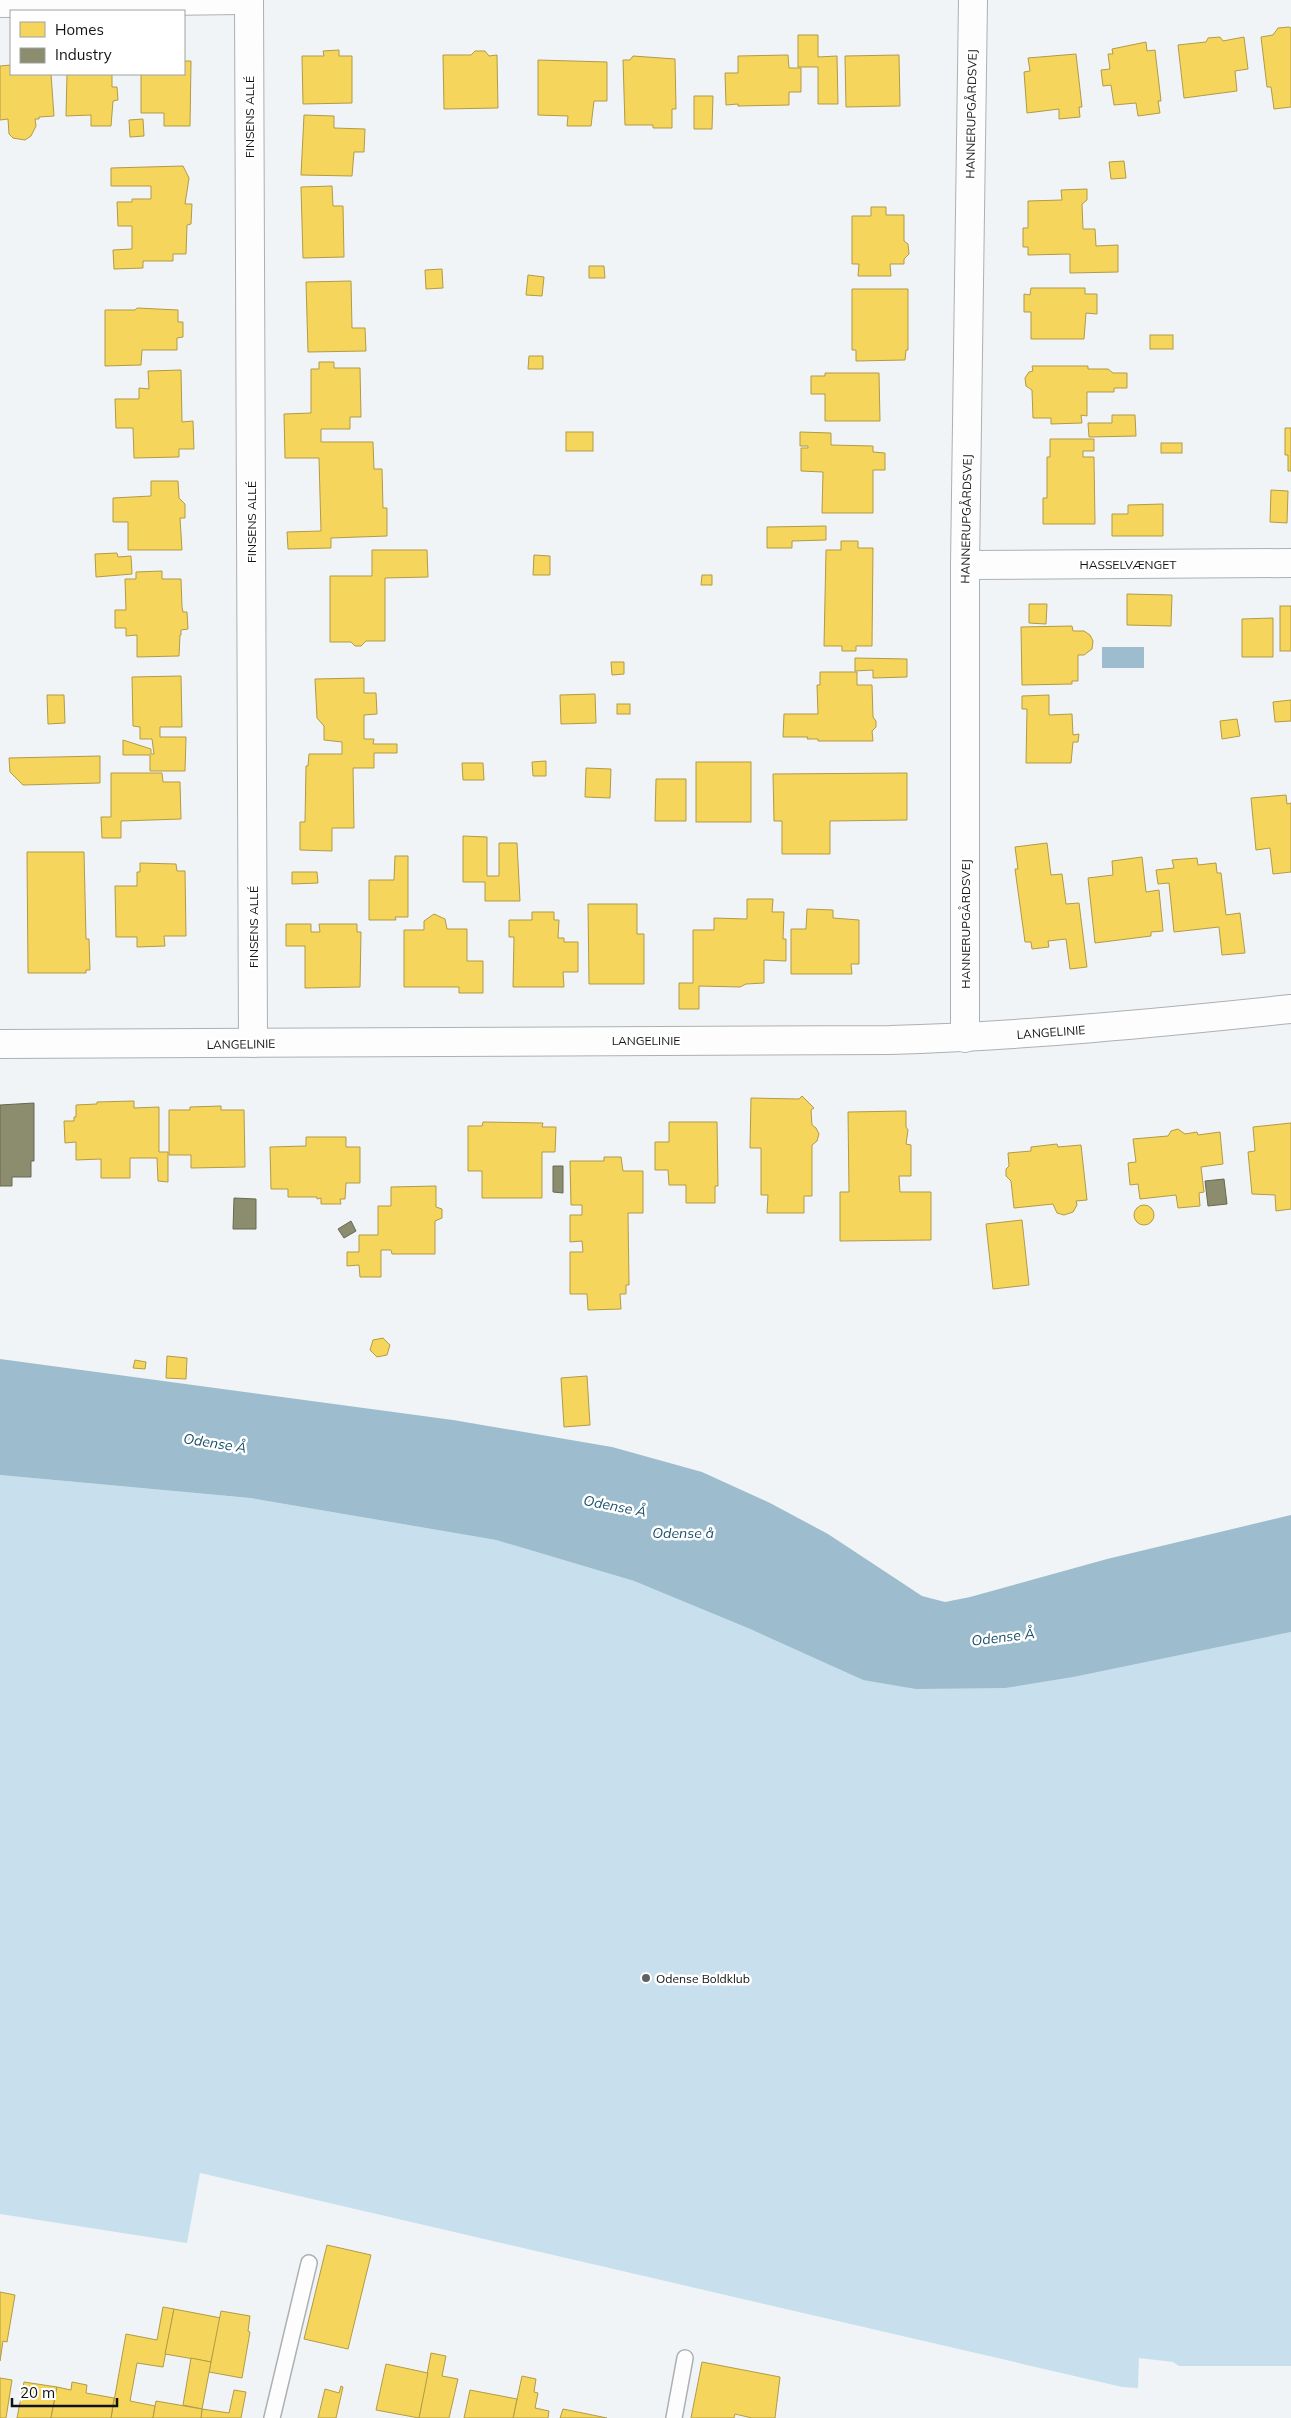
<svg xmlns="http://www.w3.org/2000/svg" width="1291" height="2418" font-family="Mulish,sans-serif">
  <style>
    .green { fill: #c8e0ee }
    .water { fill: #9dbdce }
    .homes { fill: #f6d55c; stroke: #b19b47 }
    .industry { fill: #8c8c6e; stroke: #676853 }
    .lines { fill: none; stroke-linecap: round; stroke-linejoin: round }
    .lane-casing { stroke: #adb0b1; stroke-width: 18 }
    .street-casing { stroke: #adb0b1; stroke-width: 30 }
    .lane { stroke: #fdfdfe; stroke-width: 15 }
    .street { stroke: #fdfdfe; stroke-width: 28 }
    .poi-dot { fill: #5f6264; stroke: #fff; stroke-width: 2 }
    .labels { text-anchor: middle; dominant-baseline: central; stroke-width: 5; stroke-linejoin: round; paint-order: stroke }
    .street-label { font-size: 12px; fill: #111415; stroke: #fff }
    .poi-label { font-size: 12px; fill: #111415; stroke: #fff; text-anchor: start }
    .water-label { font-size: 14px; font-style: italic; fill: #19506a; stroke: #fff }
  </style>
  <rect width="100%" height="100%" fill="#f0f4f6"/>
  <path class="green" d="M0,1475l250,23 246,42 138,41 116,48 113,51 385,-40 43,-8v734h-112l-6,-4 -34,-4 -1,30 -16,-1 -922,-214 -13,70 -187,-29z"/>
  <g class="water">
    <rect x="1102" y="647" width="42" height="21"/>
    <path d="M0,1359l453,61 159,27 90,25 68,31 58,31 94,62 23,6 25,-5 137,-38 184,-44v117l-218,45 -68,11 -89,1 -53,-9 -113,-51 -116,-48 -138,-41 -246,-42 -250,-23z"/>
  </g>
  <g class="homes">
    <path d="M1289,27l2,1v79l-17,2 -3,-22h-4l-6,-50 12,-2 5,-7z"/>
    <path d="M798,35h20v22l19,-1 1,48h-20v-37h-20z"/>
    <path d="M1220,37l3,4 21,-4 4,32 -13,2 2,20 -53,7 -6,-53 28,-3 2,-4z"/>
    <path d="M1146,42l1,9 8,-1 6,51h-3l2,12 -22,3 -2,-13 -22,2 -3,-20 -8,1 -2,-16 9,-1 -2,-15h5l-1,-5z"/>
    <path d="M339,50v6h13v47l-49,1 -1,-48h22l-1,-5z"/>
    <path d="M475,51h10l4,5 8,-1 1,53 -54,1 -1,-54h28z"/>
    <path d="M1076,54l6,53h-3l1,10 -21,2v-10l-32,4 -3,-41 6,-1 -2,-13z"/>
    <path d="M788,55l1,13h12v24h-12v13l-51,1v-2l-12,1 -1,-32h13v-17z"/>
    <path d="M899,55l1,51 -54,1 -1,-51z"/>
    <path d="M633,56l42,3 1,50h-4v19h-19v-3h-28l-2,-65h7z"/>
    <path d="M538,60l69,2v39h-13l-3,25h-24l1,-10 -30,-1z"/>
    <path d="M184,61h7l-1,65h-26v-13h-23v-39h43z"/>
    <path d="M11,65v9h40l3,42 -15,1v2h-4l1,7 -5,10 -6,4 -12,-2 -4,-4 -1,-15 -8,1v-54z"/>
    <path d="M67,74h45v13h5l1,13 -5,1 -2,25h-20v-11l-25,1z"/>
    <path d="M694,96h19l-1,33h-18z"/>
    <path d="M304,115l30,1v12l31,1 -1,23h-10l-2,24 -51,-1z"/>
    <path d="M143,119l1,17 -14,1 -1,-17z"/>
    <path d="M1124,161l2,17 -15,1 -2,-17z"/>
    <path d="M183,166l6,12 -4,26h7l-1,20 -4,1 -1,29h-13v7h-30v7l-29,1 -1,-19 19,-1v-23h-14l-1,-24h15v-3h19v-13h-40v-18z"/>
    <path d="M332,186l1,20h10l1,51 -41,1 -2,-71z"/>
    <path d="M1087,189v11l-5,4 1,25h12l1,17 22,-1v27l-48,1v-19l-42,1v-8h-5v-19h5v-27l34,-1 -1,-10z"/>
    <path d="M871,207h15v8h18v26l4,3 1,10 -5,5v5h-14l1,12h-33l1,-12h-7v-48h19z"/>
    <path d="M589,266h15l1,12h-16z"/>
    <path d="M442,269l1,19 -17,1 -1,-19z"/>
    <path d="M528,275l16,2 -2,19 -16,-1z"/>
    <path d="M351,281l1,47h13l1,23 -58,1 -2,-70z"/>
    <path d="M1031,288h54v6h12v20l-11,-1 -2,26h-53v-27h-7v-18l6,1z"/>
    <path d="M852,289h56v61h-2l-1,10 -49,1v-11h-4z"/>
    <path d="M137,308l41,2v12h5v15l-6,1v12h-35l-1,15 -36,1v-56h30z"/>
    <rect x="1150" y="335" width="23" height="14"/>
    <path d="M529,356h14v13h-15z"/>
    <path d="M319,362h15v6h26l1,49h-11v12h-29v13h52l1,27h8l1,39h4v28l-56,2v10l-43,1 -1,-17 34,-1 -2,-73h-34l-1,-44 27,-1v-44h8z"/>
    <path d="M1032,366h56v3h20l5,4h14v15h-13v4h-27v24l-6,-1 1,8 -31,1v-6h-18l-1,-28 -6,-4 -1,-8 4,-6 4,-1z"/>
    <path d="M181,370l1,52 11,-1 1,28h-15v8l-45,1 -1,-30h-17l-1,-29h24v-11l10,1 -1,-18z"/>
    <path d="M825,373h54l1,48h-55v-27h-14v-18h14z"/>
    <path d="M1112,415h23l1,21 -47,1 -1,-14h24z"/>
    <path d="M1285,428h6v43h-3v-16h-3z"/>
    <rect x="566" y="432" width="27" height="19"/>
    <path d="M800,432l31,1v12l42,1v6l12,1v17h-12v43h-51l1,-41 -22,-1v-23h7v-2h-8z"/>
    <path d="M1050,439h44v12h-11v6h11l1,67h-52v-26h4v-41h3z"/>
    <rect x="1161" y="443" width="21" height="10"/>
    <path d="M151,481h27l1,17 6,6v14h-5l2,32h-54v-28h-15v-24l38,-2z"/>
    <path d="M1271,490l17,1 -1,32 -17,-1z"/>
    <path d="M1163,504v32h-51v-22h16v-9z"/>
    <path d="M826,526v14l-34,1v7h-25v-21z"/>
    <path d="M841,541h17v7h15l-1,98h-16v5h-14v-5h-18l2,-96h15z"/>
    <path d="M372,550h55l1,27 -43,1v63h-19l-5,5h-6l-4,-4h-21v-66h42z"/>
    <path d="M117,553l1,4 13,-1 1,18 -36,3 -1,-23z"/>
    <path d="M534,555l16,1v19h-17z"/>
    <path d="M162,571v8h19l1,28 1,5h4l1,17 -7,1v5h-1l-1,21 -42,1v-22l-11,1v-8h-11v-18h11l-1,-31h11v-7z"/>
    <path d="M702,575h10v10h-11z"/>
    <path d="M1127,594l45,1 -1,31 -44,-1z"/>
    <path d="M1029,604h18l-1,20 -17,-1z"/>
    <rect x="1280" y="606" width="11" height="45"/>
    <path d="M1273,618v39h-31v-38z"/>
    <path d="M1072,626l1,5h11l6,4 3,6 -1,8 -8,6h-6v26h-6v3l-50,1 -1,-58z"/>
    <path d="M855,658l52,1v18l-34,1v-8l-18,1z"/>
    <path d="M611,662h13v12l-12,1z"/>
    <path d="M820,672h37v13h15l1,32 3,4v6l-4,4 1,10h-55v-2h-11l1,-2h-25l1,-23h34l-1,-29h3z"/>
    <path d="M181,676l1,51h-22v10h26l-1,34h-35v-16h-27v-15l28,9v5h3l-2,-15h-12v-12l-7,-1 -1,-49z"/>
    <path d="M364,678v15h12l1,21 -13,1v24h10l-1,5h24v9h-23v15h-21l1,60h-22v23l-32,-1v-28h5l1,-56h2l1,-12h33v-12l-18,-2v-14l-7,-8 -2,-39z"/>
    <path d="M595,694l1,29 -35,1 -1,-29z"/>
    <path d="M47,695h17l1,28 -17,1z"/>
    <path d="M1049,695v20l23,-1 1,21 6,-1 -1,8h-5l-2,21h-45l1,-54h-5v-13z"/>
    <path d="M1291,700v21l-16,1 -2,-20z"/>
    <rect x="617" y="704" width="13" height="10"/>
    <path d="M1237,719l3,17 -18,3 -2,-18z"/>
    <path d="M100,756v27l-77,2 -13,-13 -1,-14z"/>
    <path d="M546,761v15h-13l-1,-14z"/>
    <rect x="696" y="762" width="55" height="60"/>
    <path d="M462,763h21l1,17h-21z"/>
    <path d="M586,768l25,1 -1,29 -25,-1z"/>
    <path d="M111,773h51l1,9h17l1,37 -60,2v17h-19l-1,-21h10z"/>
    <path d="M907,773v47l-77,1v33h-48v-33h-8l-1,-47z"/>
    <path d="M656,779h30v42h-31z"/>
    <path d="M1286,795l1,9 4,-1v69l-18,2 -3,-26 -14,2 -5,-52z"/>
    <path d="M463,836l24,1v39h12v-33h18l3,58h-35v-19h-22z"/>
    <path d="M1047,843l4,32 11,-1 4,30 13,-1 8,64 -17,2 -4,-30 -18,2 1,6 -17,2 -1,-7h-6l-10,-73h3l-3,-22z"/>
    <path d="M27,852h57l2,87h3l1,31h-4v3h-58z"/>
    <path d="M395,856h13v61h-13l1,3h-27v-40h25z"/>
    <path d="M1142,857l4,35 13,-2 4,41 -12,1v4l-56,7 -7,-65 25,-3 -1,-14z"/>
    <path d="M1197,858l1,7 18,-2 1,10h4l5,42 14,-2 5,40 -23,2 -3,-28 -45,5 -5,-49 -11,1 -2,-14 18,-2 -2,-8z"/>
    <path d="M140,863l36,1 1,7h8l1,65h-22l1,10 -28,1v-10h-21l-1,-51h22v-14h3z"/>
    <path d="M292,872h25l1,11 -26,1z"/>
    <path d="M747,899h26l-1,13h12l-1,27h3v22l-22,-1v23l-18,1 -6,3 -41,-1v23h-20v-26h14v-53h21v-12l33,1z"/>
    <path d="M588,904h49v30h7v50h-55z"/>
    <path d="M807,909l26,1v8l26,2v44h-8l1,10h-61v-45h15z"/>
    <path d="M532,912h22v8h5l-1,18h6v4h14v30h-15l1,15h-51l1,-50h-5v-17h23z"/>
    <path d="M434,914l11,5 2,10h20v32h16v32h-24v-6h-55v-57h20v-9z"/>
    <path d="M286,924h25v8h9l-1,-8h38v8h4l-1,55 -55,1v-42h-19z"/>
    <path d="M802,1096l12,12 -3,2 1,15 4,3 3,6 -2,7 -5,4v51h-8v17h-37l1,-18h-7v-47h-11l1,-50 48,1z"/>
    <path d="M134,1101v7l25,-1v45h9v30l-10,-1 -1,-23h-27v20h-29v-19l-25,1v-18l-11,1 -1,-22h10v-4h2v-12l21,-1v-2z"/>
    <path d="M221,1106v4h23l1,57 -54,1v-13h-22v-45h21v-3z"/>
    <path d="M906,1111v16l2,3 -2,14 5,1v31h-12l1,16h31v48l-91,1v-49h9l-1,-80z"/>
    <path d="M483,1122l60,1 -1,4h14l-1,25h-13v46h-60v-27h-14v-45h14z"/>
    <path d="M669,1122h48l1,64h-3v17h-29v-18h-17l-1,-15h-13v-28h14z"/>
    <path d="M1291,1123v86l-15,2 -1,-16 -23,-1 -4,-42 7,-1 -2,-24z"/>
    <path d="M1178,1129l7,5 12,-2 1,3 22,-3 3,32 -22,3 3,25 -5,1 1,13 -22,2 -2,-13 -36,4 -2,-15 -8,1 -2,-22 8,-1 -3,-23 35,-3 3,-5z"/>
    <path d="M306,1137h40v10h14v36h-14l-1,16h-5l1,5h-20v-6l-4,1v-2h-29v-8h-17l-1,-42 36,-1z"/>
    <path d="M1057,1144l1,3 23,-2 6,55 -11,1 1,4 -4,7 -9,3 -7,-2 -4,-9 -39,4 -3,-27 -5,-5v-7l3,-3 -1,-13 23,-2v-4z"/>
    <path d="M604,1157h17l2,14h20v42h-15l1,72h-3v9h-6l1,15 -33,1 -1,-16h-17v-42h13l-1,-11 -12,1v-27h12v-10h-11l-1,-44h34z"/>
    <path d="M436,1186v21l6,2v9l-7,3v33h-43l-1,-4h-10v27h-21l-1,-12 -12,1v-14h12v-17h19v-29h13v-19z"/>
    <circle cx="1144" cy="1215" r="10"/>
    <path d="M1022,1220l7,65 -36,4 -7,-65z"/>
    <path d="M383,1338l7,7 -3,10 -10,2 -7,-7 3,-10z"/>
    <path d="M167,1356l20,2 -1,21 -20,-1z"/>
    <path d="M135,1360l11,2 -1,7 -12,-1z"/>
    <path d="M587,1376l3,49 -26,2 -3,-49z"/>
    <path d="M327,2245l44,10 -23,94 -44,-10z"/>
    <path d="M0,2292l15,3 -8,47 -4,-1 -3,20z"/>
    <path d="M163,2307l11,2 -11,58 -26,-4 -7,38 25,5 -2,12h-42l15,-84 31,6z"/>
    <path d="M174,2309l47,9 -10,44 -46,-8z"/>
    <path d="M221,2311l29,5 -2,15 2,1 -8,46 -33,-6z"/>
    <path d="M431,2353l15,3 -4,20 16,3 -9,39h-30z"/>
    <path d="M191,2358l20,4 -9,47 -19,-4z"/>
    <path d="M702,2362l78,15 -5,41h-23l-17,-4 -1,4h-43z"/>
    <path d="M386,2364l42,9 -9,45 -43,-8z"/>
    <path d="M522,2376l14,3 -2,13 4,1 -3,15 14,3 -1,7h-35z"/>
    <path d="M0,2378l12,2 -6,38h-6z"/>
    <path d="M24,2382l33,5 -6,31h-34z"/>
    <path d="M72,2382l15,3 -1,8 28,5 -3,20h-60l6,-31 14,3z"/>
    <path d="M341,2386l2,1 -7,31h-18l7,-29 14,4z"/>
    <path d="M234,2390l12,2 -5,26h-40l1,-9 27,4z"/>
    <path d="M470,2390l47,9 -4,19h-49z"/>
    <path d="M156,2401l46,8 -1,9h-48z"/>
    <path d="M563,2409l44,9h-47z"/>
  </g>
  <g class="industry">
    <path d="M34,1103v58h-3v16h-19v9h-12v-81z"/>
    <path d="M553,1166h10v27l-10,-1z"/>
    <path d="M1224,1179l3,25 -19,2 -3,-25z"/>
    <path d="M234,1198l22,1v30h-23z"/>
    <path d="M351,1221l5,10 -12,7 -6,-9z"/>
  </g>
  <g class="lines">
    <g class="lane-casing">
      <g id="lane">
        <path d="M272,2418l37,-155"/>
        <path d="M674,2418l11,-60"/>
      </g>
    </g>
    <g class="street-casing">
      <g id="street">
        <path d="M249,0l4,1043"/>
        <path d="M0,3l243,-3"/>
        <path d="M965,565l326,-2"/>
        <path d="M965,1038v-473l8,-565"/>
        <path d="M0,1044l890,-4c134,-4 267,-17 401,-31"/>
      </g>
    </g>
    <use href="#lane" class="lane"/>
    <use href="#street" class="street"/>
  </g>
  <circle class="poi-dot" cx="646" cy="1978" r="5"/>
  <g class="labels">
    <g class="street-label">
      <text transform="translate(971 114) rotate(-89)">HANNERUPGÅRDSVEJ</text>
      <text transform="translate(249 117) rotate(-90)">FINSENS ALLÉ</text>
      <text transform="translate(966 519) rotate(-89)">HANNERUPGÅRDSVEJ</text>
      <text transform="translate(251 522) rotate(-90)">FINSENS ALLÉ</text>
      <text x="1128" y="564">HASSELVÆNGET</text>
      <text transform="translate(965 924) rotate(-90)">HANNERUPGÅRDSVEJ</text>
      <text transform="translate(253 927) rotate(-90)">FINSENS ALLÉ</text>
      <text transform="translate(1051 1032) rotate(-4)">LANGELINIE</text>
      <text x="646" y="1040">LANGELINIE</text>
      <text transform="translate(241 1044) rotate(-1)">LANGELINIE</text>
    </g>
    <g class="poi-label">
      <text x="656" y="1978">Odense Boldklub</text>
    </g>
    <g class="water-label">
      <text transform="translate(215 1443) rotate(9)">Odense Å</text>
      <text transform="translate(615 1506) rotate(11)">Odense Å</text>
      <text x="683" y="1533">Odense å</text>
      <text transform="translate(1003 1637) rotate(-7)">Odense Å</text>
    </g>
  </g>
  <rect x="10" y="10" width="175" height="65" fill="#ffffff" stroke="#a0a1a1"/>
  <rect x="20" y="22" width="25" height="15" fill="#f6d55c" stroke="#a0a1a1"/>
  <text x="55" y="35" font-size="15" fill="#111415">Homes</text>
  <rect x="20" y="48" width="25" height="15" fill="#8c8c6e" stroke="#a0a1a1"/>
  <text x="55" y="60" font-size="15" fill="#111415">Industry</text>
  <path d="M12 2398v8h105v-8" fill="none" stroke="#111415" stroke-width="2.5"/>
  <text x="20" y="2398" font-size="15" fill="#111415" stroke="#ffffff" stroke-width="4" paint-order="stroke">20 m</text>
</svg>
